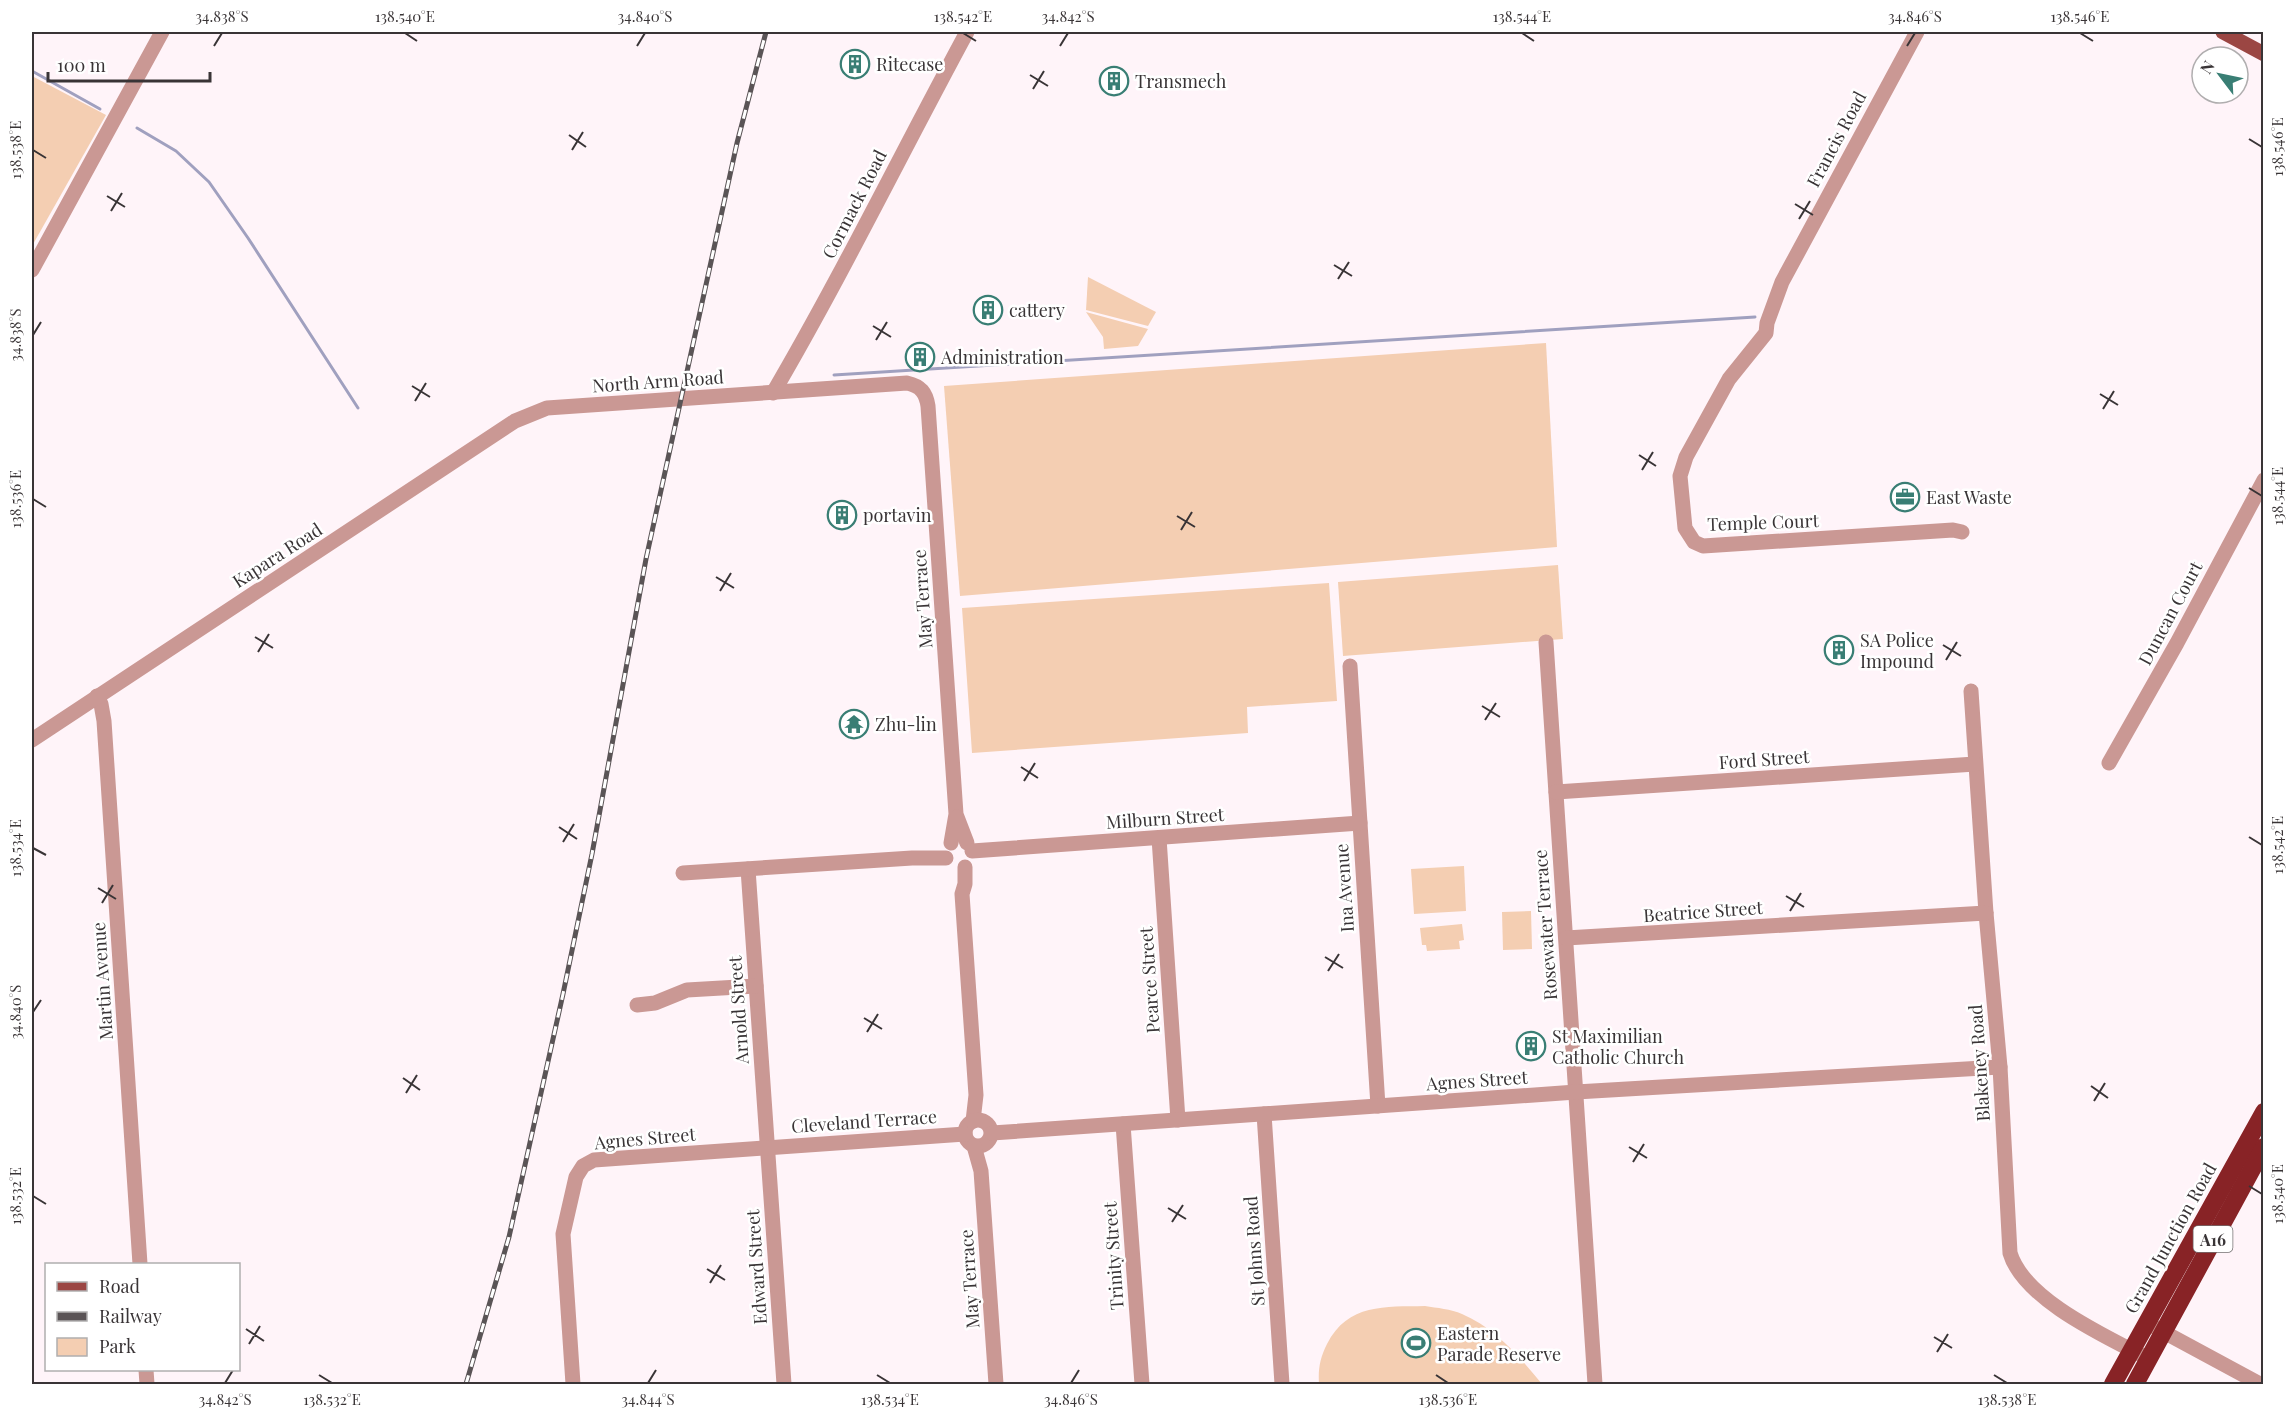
<svg xmlns="http://www.w3.org/2000/svg" width="2295" height="1416" font-family="'Playfair Display',serif">
  <style>
    .green { fill: #f4ceb2 }
    .lines { fill: none; stroke-linecap: round; stroke-linejoin: round }
    .stream { stroke: #a0a0bf; stroke-width: 3 }
    .minor { stroke: #ca9894; stroke-width: 15 }
    .major { stroke: #9b4643; stroke-width: 15 }
    .highway { stroke: #882326; stroke-width: 18 }
    .rail-casing { stroke: #5a5456; stroke-width: 5 }
    .rail { stroke: #fff; stroke-width: 3; stroke-dasharray: 9; stroke-linecap: butt }
    .ticks { fill: none; stroke: #393436; stroke-width: 2 }
    .labels { text-anchor: middle; dominant-baseline: central; stroke-width: 5; stroke-linejoin: round; paint-order: stroke }
    .shield { fill: #fff; stroke: #747172; stroke-width: 1.5 }
    .shield-label { font-size: 16px; font-weight: bold; fill: #393436 }
    .poi-label { font-size: 18px; fill: #393436; stroke: #fff; text-anchor: start }
    .street-label { font-size: 18px; fill: #393436; stroke: #fff }
    .neatline { fill: none; stroke: #393436; stroke-width: 2 }
    .ticks-label { font-size: 15px; text-anchor: middle; fill: #393436 }
  </style>
  <rect width="100%" height="100%" fill="#fff4f9"/>
  <g class="green">
    <path d="M32,76l74,39 -74,131z"/>
    <path d="M1088,277l68,35 -8,14 -62,-16z"/>
    <path d="M1086,312l62,17 -10,17 -34,3 -1,-12z"/>
    <path d="M1546,343l11,204 -597,49 -16,-210z"/>
    <path d="M1558,565l5,74 -220,17 -5,-74z"/>
    <path d="M1329,583l8,118 -90,6 1,26 -276,20 -10,-145z"/>
    <path d="M1464,866l2,45 -52,3 -3,-45z"/>
    <path d="M1531,911l1,38 -29,1 -1,-38z"/>
    <path d="M1462,924l2,16 -5,1 1,8 -33,2 -1,-6h-4l-2,-17z"/>
    <path d="M1425,1306c12,2 26,3 37,8 33,14 58,43 80,70h-223c-1,-15 1,-26 8,-40 21,-41 58,-37 98,-38z"/>
  </g>
  <g class="lines">
    <g class="stream">
      <path d="M32,71l68,38"/>
      <path d="M137,128l39,23 33,31 39,56 110,170"/>
      <path d="M834,375l921,-58"/>
    </g>
    <g class="minor">
      <path d="M1917,32l-135,250 -15,41 -1,10 -37,46 -43,78 -6,19 5,52 9,14 9,4 250,-16 9,2"/>
      <path d="M32,270l130,-238"/>
      <path d="M773,393c69,-118 129,-241 194,-361"/>
      <path d="M1546,642l49,742"/>
      <path d="M1350,666l28,440"/>
      <path d="M1971,691l15,222 14,154 10,186c14,47 97,84 139,106"/>
      <path d="M97,696l4,8 3,17 36,543"/>
      <path d="M32,740l483,-319 32,-13 360,-25c14,3 19,10 21,23l28,408 -5,29"/>
      <path d="M2109,763l68,-120 87,-163"/>
      <path d="M1556,792l419,-28"/>
      <path d="M957,817l10,26"/>
      <path d="M1159,838l19,282"/>
      <path d="M972,851l388,-28"/>
      <path d="M965,867v17l-3,10 14,201 -3,26"/>
      <path d="M748,869l36,515"/>
      <path d="M683,873l229,-15h34"/>
      <path d="M1566,938l420,-25"/>
      <path d="M637,1005l18,-2 32,-13 69,-4"/>
      <path d="M1264,1114l18,270"/>
      <circle cx="978" cy="1133" r="13"/>
      <path d="M1123,1124l19,260"/>
      <path d="M992,1133l584,-41 424,-25"/>
      <path d="M974,1146l7,25 15,213"/>
      <path d="M2147,1323l113,61"/>
      <path d="M146,1370l1,14"/>
      <path d="M573,1384l-10,-150 13,-57 7,-11 11,-6 371,-26"/>
    </g>
    <path class="major" d="M2223,32l41,22"/>
    <g class="highway">
      <path d="M2113,1384l151,-272"/>
      <path d="M2135,1384l129,-237"/>
    </g>
    <g class="rail-casing">
      <path id="rail" d="M466,1384l43,-147 54,-243 29,-140 54,-295 91,-416 29,-111"/>
    </g>
    <use href="#rail" class="rail"/>
  </g>
  <path class="ticks" d="M405,33l12,8M963,33l13,8M1522,33l12,8M2080,33l13,8M214,46l8,-13M637,46l8,-13M1060,46l8,-13M1907,46l8,-13M1030,75l18,11M1033,89l11,-18M569,135l17,12M2249,139l13,8M33,150l13,8M572,150l11,-18M107,196l18,11M1795,204l18,11M111,211l11,-18M1799,219l11,-18M1334,265l18,11M1338,279l11,-17M873,326l18,11M33,335l8,-13M876,340l11,-18M412,386l18,11M2100,394l18,11M415,401l11,-18M2103,409l11,-18M1639,455l17,11M1642,470l11,-18M2249,488l13,8M33,499l13,8M1177,516l18,11M1181,530l11,-18M716,577l18,11M720,591l11,-18M255,637l18,11M1943,645l18,11M258,652l11,-18M1946,660l11,-18M1482,706l18,11M1485,720l11,-17M1021,767l17,11M1024,781l11,-18M559,827l18,12M2249,837l13,8M563,842l11,-18M33,848l13,7M98,888l18,11M1786,896l18,11M102,903l11,-18M1790,911l11,-18M1325,957l18,11M1328,971l11,-17M33,1012l8,-12M864,1018l18,11M867,1032l11,-18M403,1078l17,12M2091,1086l17,12M406,1093l11,-18M2094,1101l11,-18M1629,1147l18,11M1633,1162l11,-18M2249,1186l13,8M33,1196l13,8M1168,1208l18,11M1172,1222l11,-17M707,1269l18,11M710,1283l11,-18M246,1329l18,12M1934,1337l18,11M249,1344l11,-18M1937,1352l11,-18M319,1375l13,8M877,1375l13,8M1436,1375l12,8M1994,1375l13,8M225,1383l8,-13M648,1383l8,-13M1071,1383l8,-13"/>
  <defs>
    <g id="building-ring" transform="scale(1.5)"><circle r="9.5" fill="#fff" stroke="#397e74" stroke-width="1.5"/><path d="M-4-6H4V6H1V3H-1V6H-4ZM-2.5-4.3h1.7v1.8h-1.7ZM.8-4.3h1.7v1.8H.8ZM-2.5-1h1.7V.8h-1.7ZM.8-1h1.7V.8H.8Z" fill="#397e74"/></g>
    <g id="office-ring" transform="scale(1.5)"><circle r="9.5" fill="#fff" stroke="#397e74" stroke-width="1.5"/><path d="M-6-3h4V-5.5h4V-3h4V5H-6ZM-1-4.5V-3h2v-1.5ZM-6 0V1H6V0Z" fill="#397e74"/></g>
    <g id="temple-ring" transform="scale(1.5)"><circle r="9.5" fill="#fff" stroke="#397e74" stroke-width="1.5"/><path d="M0-6L5-2H3V0L6.5 2.5H4V6H1.5V3h-3V6H-4V2.5H-6.5L-3 0V-2H-5Z" fill="#397e74"/></g>
    <g id="stadium-ring" transform="scale(1.5)"><circle r="9.5" fill="#fff" stroke="#397e74" stroke-width="1.5"/><path d="M0-5a6.5 5 0 1 0 0 10a6.5 5 0 1 0 0-10ZM-3.5-1.8h7v3.6h-7Z" fill="#397e74"/></g>
  </defs>
  <g fill-rule="evenodd">
    <use href="#building-ring" x="855" y="64"/>
    <use href="#building-ring" x="1114" y="81"/>
    <use href="#building-ring" x="988" y="310"/>
    <use href="#building-ring" x="920" y="357"/>
    <use href="#office-ring" x="1905" y="497"/>
    <use href="#building-ring" x="842" y="515"/>
    <use href="#building-ring" x="1839" y="650"/>
    <use href="#temple-ring" x="854" y="724"/>
    <use href="#building-ring" x="1531" y="1046"/>
    <use href="#stadium-ring" x="1416" y="1343"/>
  </g>
  <g class="labels">
    <rect class="shield" x="2193.5" y="1226" width="39" height="26" rx="4.5"/>
    <g class="shield-label">
      <text x="2213" y="1239">A16</text>
    </g>
    <g class="poi-label">
      <text x="876" y="64">Ritecase</text>
      <text x="1135" y="81">Transmech</text>
      <text x="1009" y="310">cattery</text>
      <text x="941" y="357">Administration</text>
      <text x="1926" y="497">East Waste</text>
      <text x="863" y="515">portavin</text>
      <text x="1860" y="640">SA Police<tspan x="1860" dy="21">Impound</tspan></text>
      <text x="875" y="724">Zhu-lin</text>
      <text x="1552" y="1036">St Maximilian<tspan x="1552" dy="21">Catholic Church</tspan></text>
      <text x="1437" y="1333">Eastern<tspan x="1437" dy="21">Parade Reserve</tspan></text>
    </g>
    <g class="street-label">
      <text transform="translate(1836 139) rotate(-62)">Francis Road</text>
      <text transform="translate(854 204) rotate(-63)">Cormack Road</text>
      <text transform="translate(658 381) rotate(-4)">North Arm Road</text>
      <text transform="translate(1763 522) rotate(-2)">Temple Court</text>
      <text transform="translate(277 555) rotate(-33)">Kapara Road</text>
      <text transform="translate(922 599) rotate(-94)">May Terrace</text>
      <text transform="translate(2170 613) rotate(-62)">Duncan Court</text>
      <text transform="translate(1764 759) rotate(-4)">Ford Street</text>
      <text transform="translate(1165 818) rotate(-4)">Milburn Street</text>
      <text transform="translate(1344 888) rotate(-94)">Ina Avenue</text>
      <text transform="translate(1703 911) rotate(-4)">Beatrice Street</text>
      <text transform="translate(1545 925) rotate(-94)">Rosewater Terrace</text>
      <text transform="translate(1149 980) rotate(-94)">Pearce Street</text>
      <text transform="translate(102 981) rotate(-94)">Martin Avenue</text>
      <text transform="translate(738 1010) rotate(-94)">Arnold Street</text>
      <text transform="translate(1979 1063) rotate(-94)">Blakeney Road</text>
      <text transform="translate(1477 1080) rotate(-4)">Agnes Street</text>
      <text transform="translate(864 1121) rotate(-4)">Cleveland Terrace</text>
      <text transform="translate(645 1138) rotate(-5)">Agnes Street</text>
      <text transform="translate(2170 1238) rotate(-61)">Grand Junction Road</text>
      <text transform="translate(1254 1251) rotate(-94)">St Johns Road</text>
      <text transform="translate(1113 1256) rotate(-94)">Trinity Street</text>
      <text transform="translate(756 1267) rotate(-94)">Edward Street</text>
      <text transform="translate(969 1279) rotate(-94)">May Terrace</text>
    </g>
  </g>
  <rect width="2295" height="1416" fill="none" stroke="#ffffff" stroke-width="66"/>
  <rect x="45" y="1263" width="195" height="108" fill="#ffffff" stroke="#b0aeaf" stroke-width="1.5"/>
  <rect x="57" y="1282" width="30" height="9" fill="#9b4643" stroke="#b0aeaf" stroke-width="1.5"/>
  <text x="99" y="1293" font-size="18" fill="#393436">Road</text>
  <rect x="57" y="1312" width="30" height="9" fill="#5a5456" stroke="#b0aeaf" stroke-width="1.5"/>
  <text x="99" y="1323" font-size="18" fill="#393436">Railway</text>
  <rect x="57" y="1338" width="30" height="18" fill="#f4ceb2" stroke="#b0aeaf" stroke-width="1.5"/>
  <text x="99" y="1353" font-size="18" fill="#393436">Park</text>
  <g transform="translate(2220 75) rotate(302)"><circle r="28" fill="#ffffff" stroke="#b0aeaf" stroke-width="1.5"/>
  <path d="M0-4.5L10 22L0 15L-10 22Z" fill="#397e74"/>
  <text y="-9" font-size="16" font-weight="bold" text-anchor="middle" fill="#393436">N</text>
  </g>
  <path d="M48 72v9h162v-9" fill="none" stroke="#393436" stroke-width="3"/>
  <text x="57" y="72" font-size="18" fill="#393436" stroke="#ffffff" stroke-width="4.5" paint-order="stroke">100 m</text>
  <rect x="33" y="33" width="2229" height="1350" class="neatline"/>
  <g class="ticks-label">
    <text x="222" y="22">34.838°S</text>
    <text x="405" y="22">138.540°E</text>
    <text x="645" y="22">34.840°S</text>
    <text x="963" y="22">138.542°E</text>
    <text x="1068" y="22">34.842°S</text>
    <text x="1522" y="22">138.544°E</text>
    <text x="1915" y="22">34.846°S</text>
    <text x="2080" y="22">138.546°E</text>
    <text transform="translate(2278 147) rotate(-90)" y="5">138.546°E</text>
    <text transform="translate(16 150) rotate(-90)" y="5">138.538°E</text>
    <text transform="translate(16 335) rotate(-90)" y="5">34.838°S</text>
    <text transform="translate(2278 496) rotate(-90)" y="5">138.544°E</text>
    <text transform="translate(16 499) rotate(-90)" y="5">138.536°E</text>
    <text transform="translate(2278 845) rotate(-90)" y="5">138.542°E</text>
    <text transform="translate(16 848) rotate(-90)" y="5">138.534°E</text>
    <text transform="translate(16 1012) rotate(-90)" y="5">34.840°S</text>
    <text transform="translate(2278 1194) rotate(-90)" y="5">138.540°E</text>
    <text transform="translate(16 1196) rotate(-90)" y="5">138.532°E</text>
    <text x="225" y="1405">34.842°S</text>
    <text x="332" y="1405">138.532°E</text>
    <text x="648" y="1405">34.844°S</text>
    <text x="890" y="1405">138.534°E</text>
    <text x="1071" y="1405">34.846°S</text>
    <text x="1448" y="1405">138.536°E</text>
    <text x="2007" y="1405">138.538°E</text>
  </g>
</svg>
